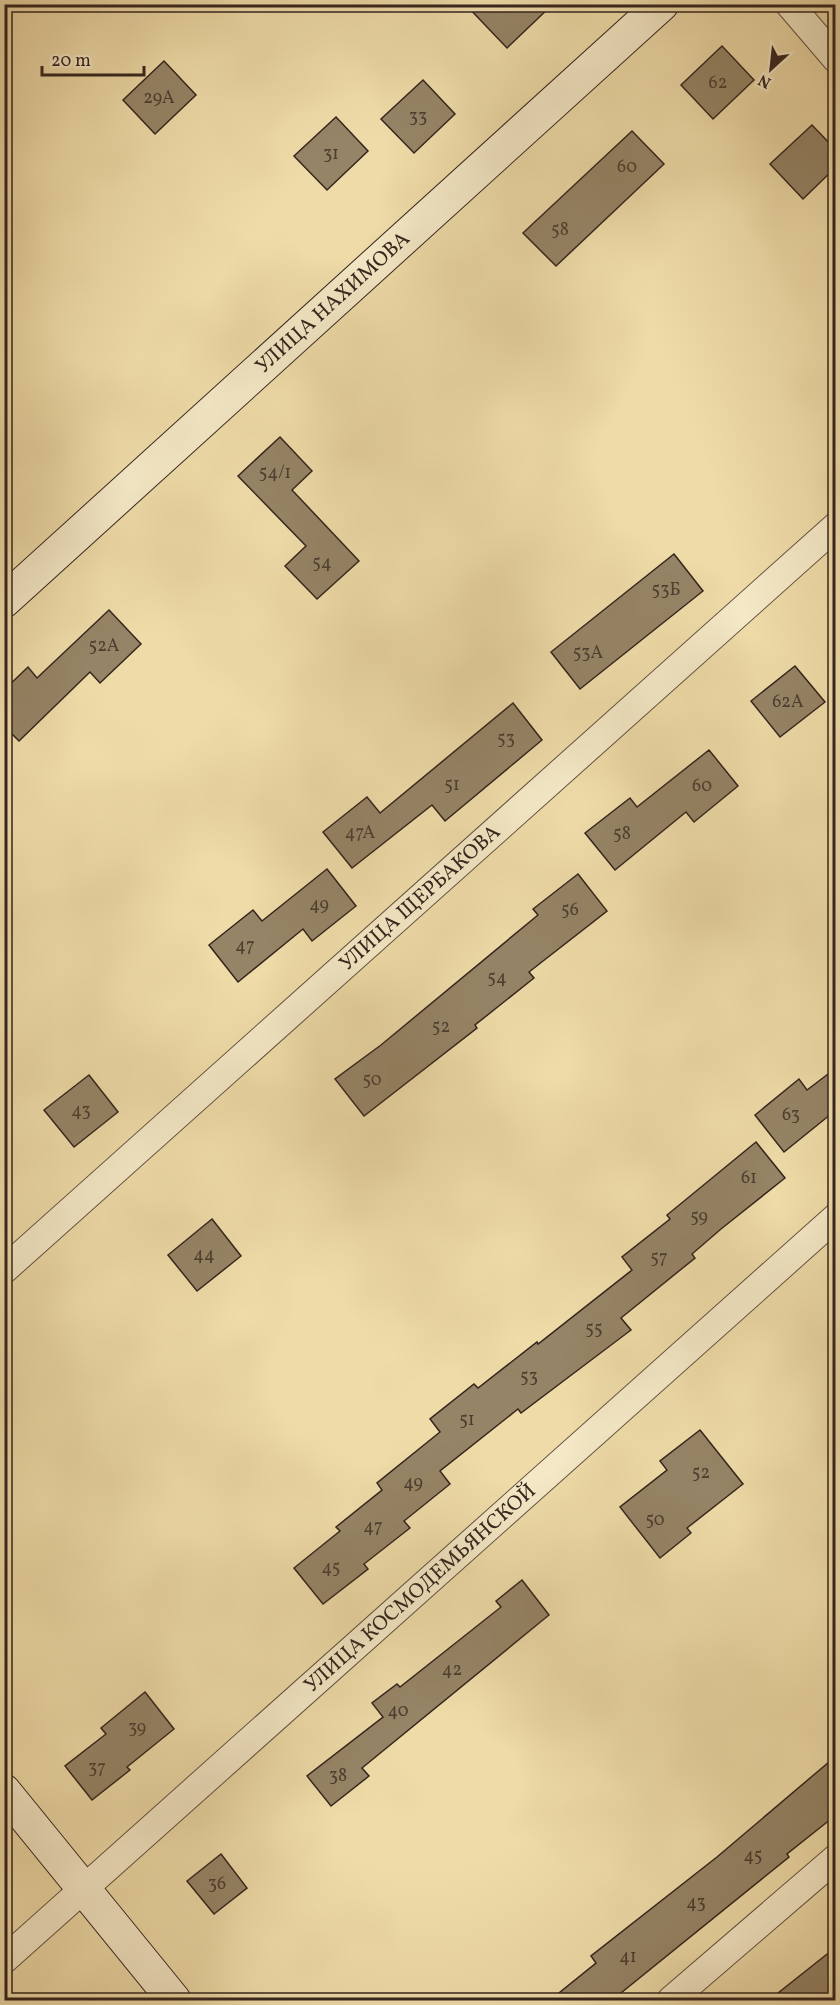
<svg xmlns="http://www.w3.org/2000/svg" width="840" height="2005" font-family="Vollkorn,serif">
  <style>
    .building { fill: #958466; stroke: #35251e; stroke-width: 1.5 }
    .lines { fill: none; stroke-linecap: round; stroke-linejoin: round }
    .street-casing { stroke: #635240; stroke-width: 29 }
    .secondary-casing { stroke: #35251e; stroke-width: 35 }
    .street { stroke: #f4e8c6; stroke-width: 27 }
    .secondary { stroke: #f4e8c6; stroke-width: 33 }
    .labels { text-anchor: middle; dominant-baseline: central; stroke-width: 4.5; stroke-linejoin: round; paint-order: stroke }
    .number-label { font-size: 18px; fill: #4d3d30 }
    .street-label { font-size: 21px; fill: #35251e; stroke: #f4e8c6 }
  </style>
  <rect width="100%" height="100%" fill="#eedba8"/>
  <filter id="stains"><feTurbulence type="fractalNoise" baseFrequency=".00333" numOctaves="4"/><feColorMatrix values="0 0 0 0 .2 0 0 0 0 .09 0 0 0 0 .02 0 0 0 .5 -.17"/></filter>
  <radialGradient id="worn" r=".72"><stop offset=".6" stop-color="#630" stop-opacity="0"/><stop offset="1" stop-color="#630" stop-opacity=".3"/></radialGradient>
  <g class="building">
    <path d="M465,4h88l-46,44z"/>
    <path d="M722,46l32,34 -41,39 -32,-34z"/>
    <path d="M164,61l32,34 -41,39 -32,-34z"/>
    <path d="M423,80l32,34 -41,39 -33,-34z"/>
    <path d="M336,117l32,34 -41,39 -33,-34z"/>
    <path d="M812,125l24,25v17l-33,32 -33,-35z"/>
    <path d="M632,131l32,33 -108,102 -33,-33z"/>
    <path d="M280,437l32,34 -20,19 67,71 -42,38 -32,-33 21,-20 -68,-70z"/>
    <path d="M674,554l29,37 -123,98 -29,-37z"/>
    <path d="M109,610l32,34 -41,39 -10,-11 -71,69 -15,-15v-36l24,-23 9,11z"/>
    <path d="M795,666l30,36 -45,35 -29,-36z"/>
    <path d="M513,703l29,37 -97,81 -13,-16 -80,63 -29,-36 44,-35 13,16z"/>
    <path d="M709,750l29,36 -44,36 -8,-10 -71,58 -30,-37 45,-35 7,9z"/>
    <path d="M327,869l29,37 -44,35 -9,-12 -65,53 -29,-37 44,-35 9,11z"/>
    <path d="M578,874l29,37 -78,61 5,6 -59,47 2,3 -113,88 -29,-37 46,-34 157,-130 -5,-6z"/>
    <path d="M836,1068v42l-52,42 -29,-37 44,-36 8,11z"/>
    <path d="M89,1075l29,37 -44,35 -30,-37z"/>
    <path d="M756,1142l29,36 -64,51 -29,25 3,4 -74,60 10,12 -110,83 -3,-4 -78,62 10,13 -46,37 6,7 -46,36 4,5 -45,35 -29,-36 46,-37 -4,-4 46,-37 -5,-7 63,-51 -10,-13 44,-35 4,4 59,-46 1,2 94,-74 -10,-13 48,-38 -3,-4z"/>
    <path d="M212,1219l29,37 -44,35 -29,-36z"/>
    <path d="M700,1430l43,54 -56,44 4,5 -31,25 -40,-51 47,-37 -7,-9z"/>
    <path d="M522,1580l27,35 -187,153 7,8 -38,30 -24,-30 76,-59 -11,-14 25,-19 3,3 101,-80 -5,-6z"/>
    <path d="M145,1692l29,37 -47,38 3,3 -38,30 -27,-34 41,-32 -5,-6z"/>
    <path d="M836,1756v59l-49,39 2,3 -178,144h-62l47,-38 -5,-7 126,-99z"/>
    <path d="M221,1854l26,34 -33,26 -27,-33z"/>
    <path d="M836,1947v54h-68z"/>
  </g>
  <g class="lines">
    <g class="street-casing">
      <g id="street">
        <path d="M789,4l47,55"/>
        <path id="s1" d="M4,1270l832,-744"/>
        <path id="s2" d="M4,1960l832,-743"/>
        <path d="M671,2000l165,-142"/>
      </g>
    </g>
    <g class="secondary-casing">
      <g id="secondary">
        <path id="s3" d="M4,601l658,-597"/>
        <path d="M4,1791l170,209"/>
      </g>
    </g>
    <use href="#street" class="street"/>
    <use href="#secondary" class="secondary"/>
  </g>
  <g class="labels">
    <g class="number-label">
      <text x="718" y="83">62</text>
      <text x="159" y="98">29А</text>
      <text x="418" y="117">33</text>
      <text x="331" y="154">31</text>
      <text x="627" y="167">60</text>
      <text x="560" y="230">58</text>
      <text x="275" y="473">54/1</text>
      <text x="322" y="563">54</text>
      <text x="666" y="590">53Б</text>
      <text x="104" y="646">52А</text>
      <text x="588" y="653">53А</text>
      <text x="788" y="702">62А</text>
      <text x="506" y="739">53</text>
      <text x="452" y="785">51</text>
      <text x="702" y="786">60</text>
      <text x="360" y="833">47А</text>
      <text x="622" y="834">58</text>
      <text x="319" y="905">49</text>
      <text x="570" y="910">56</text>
      <text x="245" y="946">47</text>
      <text x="497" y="978">54</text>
      <text x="441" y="1027">52</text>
      <text x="372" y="1080">50</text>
      <text x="81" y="1111">43</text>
      <text x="791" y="1115">63</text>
      <text x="749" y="1178">61</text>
      <text x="699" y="1217">59</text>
      <text x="204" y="1255">44</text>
      <text x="659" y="1258">57</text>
      <text x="594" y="1329">55</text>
      <text x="529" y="1377">53</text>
      <text x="467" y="1420">51</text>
      <text x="701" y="1473">52</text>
      <text x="413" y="1483">49</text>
      <text x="655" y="1520">50</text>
      <text x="373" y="1527">47</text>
      <text x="331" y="1568">45</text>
      <text x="452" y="1670">42</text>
      <text x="398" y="1711">40</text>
      <text x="137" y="1728">39</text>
      <text x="97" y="1768">37</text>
      <text x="338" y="1776">38</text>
      <text x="753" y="1856">45</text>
      <text x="217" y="1884">36</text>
      <text x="696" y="1903">43</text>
      <text x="628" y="1957">41</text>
    </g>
    <g class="street-label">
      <text stroke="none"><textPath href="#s3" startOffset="444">УЛИЦА НАХИМОВА</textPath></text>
      <text stroke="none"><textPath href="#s1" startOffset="558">УЛИЦА ЩЕРБАКОВА</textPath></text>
      <text stroke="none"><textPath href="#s2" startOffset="558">УЛИЦА КОСМОДЕМЬЯНСКОЙ</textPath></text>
    </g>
  </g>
  <rect width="840" height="2005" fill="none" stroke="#eedba8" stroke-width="24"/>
  <rect x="6" y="6" width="828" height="1993" fill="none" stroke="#35251e" stroke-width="3"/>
  <rect x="12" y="12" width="816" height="1981" fill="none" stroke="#35251e" stroke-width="1.5"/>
  <g transform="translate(771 69) rotate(207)" stroke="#f4e8c6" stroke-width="4.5" paint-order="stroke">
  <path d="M0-4.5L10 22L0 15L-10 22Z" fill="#35251e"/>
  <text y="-9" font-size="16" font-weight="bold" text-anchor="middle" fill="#35251e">N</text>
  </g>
  <path d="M42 66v9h102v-9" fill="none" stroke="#35251e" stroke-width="3"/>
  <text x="51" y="66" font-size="18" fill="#35251e" stroke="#f4e8c6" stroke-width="4.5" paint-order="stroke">20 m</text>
  <rect width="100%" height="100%" filter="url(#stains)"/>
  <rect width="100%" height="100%" fill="url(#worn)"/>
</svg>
